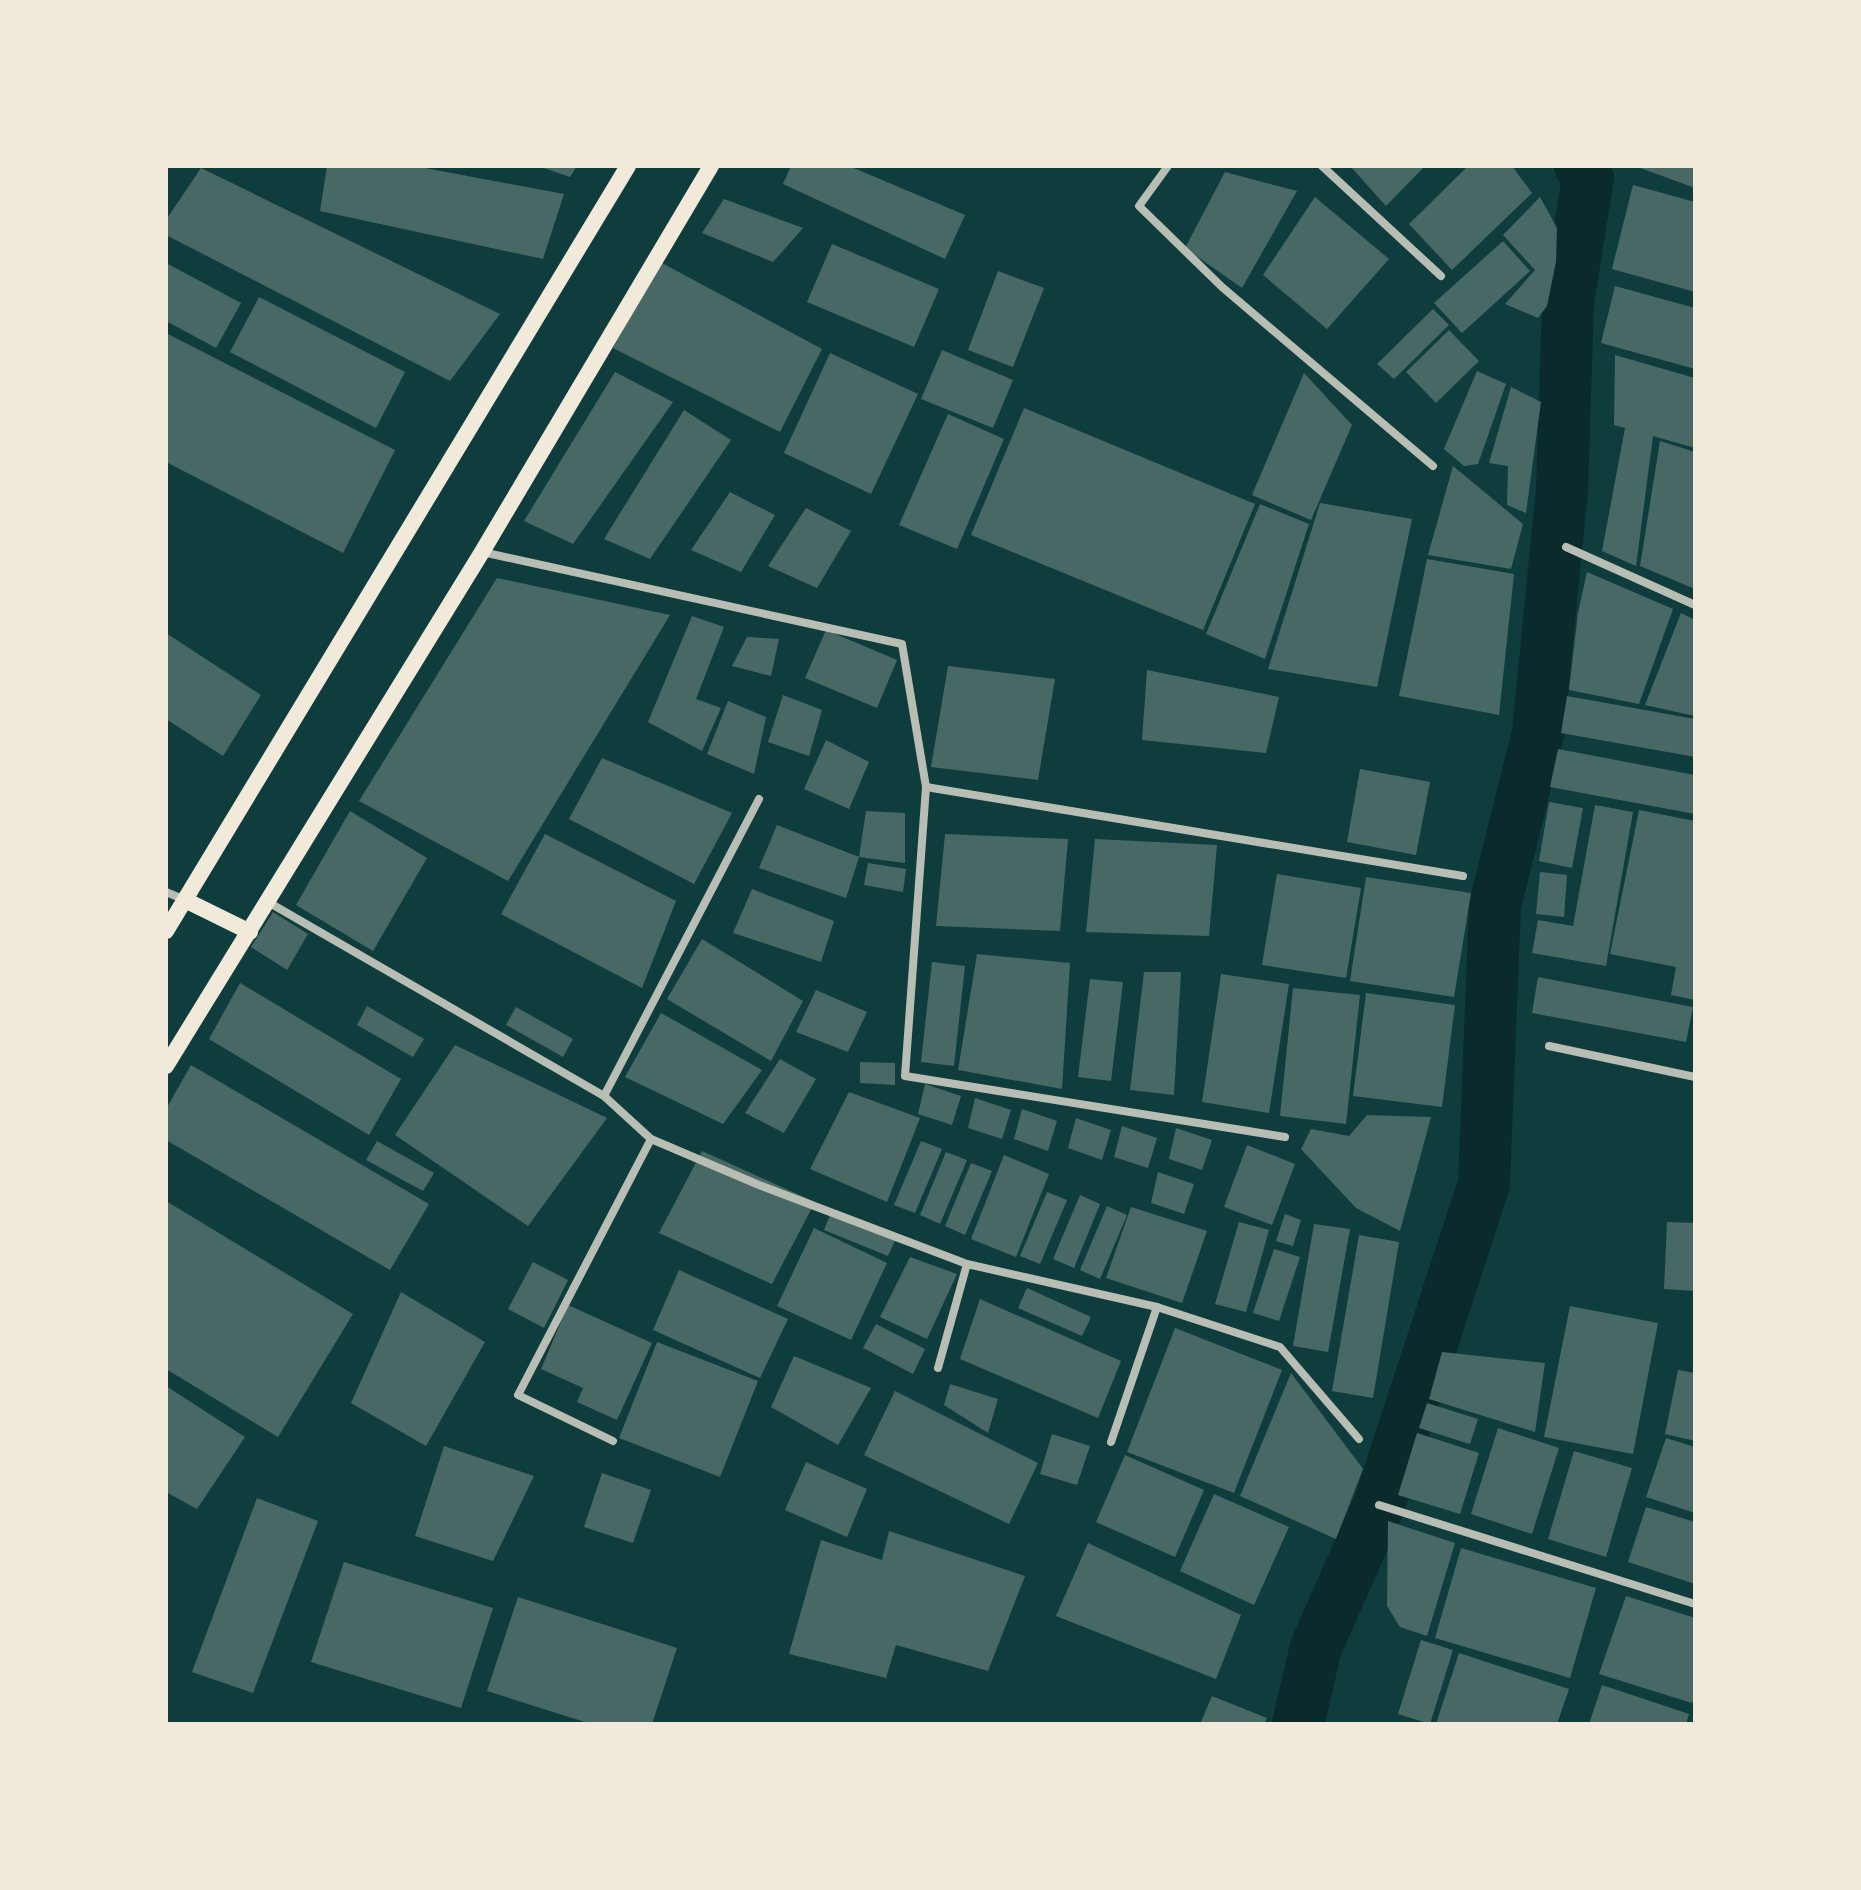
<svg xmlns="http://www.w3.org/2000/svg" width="1861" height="1890" font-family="Figtree,sans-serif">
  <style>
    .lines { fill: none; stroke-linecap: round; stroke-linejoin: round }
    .canal { stroke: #0a2a2b; stroke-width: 52 }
    .building { fill: #486865 }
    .minor { stroke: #b8beb3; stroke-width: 8 }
    .secondary { stroke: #f1e9da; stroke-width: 16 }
  </style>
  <rect width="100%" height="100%" fill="#0f3d3e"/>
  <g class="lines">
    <path class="canal" d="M1298,1724l18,-77 63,-142 105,-321 11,-279 43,-172 24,-244 6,-187 20,-124 -8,-12"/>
  </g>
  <g class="building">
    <path d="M327,166h87l150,28 -21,65 -223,-48z"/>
    <path d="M538,166h39l-7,11z"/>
    <path d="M791,166h58l116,49 -20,44 -162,-75z"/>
    <path d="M1350,166h75l-39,40z"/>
    <path d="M1468,166h44l20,27 -80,77 -43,-46z"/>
    <path d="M1635,166h60v22z"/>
    <path d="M201,168l299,146 -50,67 -284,-146v-15z"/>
    <path d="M1225,172l72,19 -55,97 -57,-40z"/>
    <path d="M1633,185l62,17v90l-83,-23z"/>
    <path d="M1315,197l74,62 -62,70 -64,-54z"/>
    <path d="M1540,197l17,31 -1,34 -9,44 -9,12 -33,-14 30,-34 -32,-35z"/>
    <path d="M724,199l79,29 -30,34 -71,-29z"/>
    <path d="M1503,241l27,30 -68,62 -28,-30z"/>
    <path d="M832,244l107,45 -25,58 -107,-45z"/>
    <path d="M660,262l162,87 -42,83 -167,-84z"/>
    <path d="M166,263l75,40 -25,45 -50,-27z"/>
    <path d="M998,271l46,17 -31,79 -45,-17z"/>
    <path d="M1615,286l80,22v61l-94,-26z"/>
    <path d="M259,297l146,75 -29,56 -146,-76z"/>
    <path d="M1433,309l16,16 -55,54 -17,-15z"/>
    <path d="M1449,330l30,31 -43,42 -30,-31z"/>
    <path d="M166,333l229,117 -52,103 -177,-91z"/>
    <path d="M942,350l71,30 -20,48 -72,-29z"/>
    <path d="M830,353l88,41 -47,100 -87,-41z"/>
    <path d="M1615,355l80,23v70l-42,-12 -17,130 -34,-15 23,-123 -11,-3z"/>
    <path d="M1477,371l29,13 -28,80 -14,2 -20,-17z"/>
    <path d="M615,372l58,30 -100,142 -49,-23z"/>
    <path d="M1304,373l48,52 -41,95 -59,-25z"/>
    <path d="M1511,387l30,15 -15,111 -19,-8 1,-39 -19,-3z"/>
    <path d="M1024,408l231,96 -52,126 -232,-95z"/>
    <path d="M684,410l47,30 -81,119 -46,-20z"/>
    <path d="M948,414l56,25 -47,110 -58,-24z"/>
    <path d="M1660,441l35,11v137l-55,-23z"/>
    <path d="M1453,466l70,58 -12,45 -83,-14z"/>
    <path d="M730,492l45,23 -34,57 -50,-22z"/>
    <path d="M1320,503l92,16 -35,168 -109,-18z"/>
    <path d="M1260,504l49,20 -44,135 -59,-25z"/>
    <path d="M806,508l45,23 -34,57 -49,-22z"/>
    <path d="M1427,559l87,15 -15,141 -100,-19z"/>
    <path d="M1587,572l86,37 -34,95 -70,-14 9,-77z"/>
    <path d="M497,578l173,37 -162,266 -149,-80z"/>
    <path d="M1681,613l14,7v96l-50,-11z"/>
    <path d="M692,616l32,11 -28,72 25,9 -19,43 -54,-29z"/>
    <path d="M826,630l71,30 -20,48 -72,-30z"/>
    <path d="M166,633l95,62 -38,61 -57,-37z"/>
    <path d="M747,637l32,2 -8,37 -39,-10z"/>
    <path d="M948,666l107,13 -17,101 -107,-13z"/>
    <path d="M1147,670l132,27 -13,56 -124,-13z"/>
    <path d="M783,695l39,15 -13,46 -41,-14z"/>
    <path d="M1567,696l128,23v38l-134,-24z"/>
    <path d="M728,701l38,16 -12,57 -47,-20z"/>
    <path d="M826,740l43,22 -20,47 -45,-20z"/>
    <path d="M1558,749l137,26v39l-145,-27z"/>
    <path d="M602,758l130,55 -38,71 -125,-65z"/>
    <path d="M1360,769l70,13 -14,73 -69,-13z"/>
    <path d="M1549,802l34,6 -11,60 -33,-7z"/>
    <path d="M1595,805l38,7 -27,154 -74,-13 6,-33 35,6z"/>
    <path d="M1639,810l56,11v179l-24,-5 5,-28 -66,-13z"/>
    <path d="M350,811l77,47 -54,93 -77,-46z"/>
    <path d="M866,811l39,2v50l-46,-6z"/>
    <path d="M777,825l82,32 -13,41 -87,-30z"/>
    <path d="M545,834l131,67 -34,87 -141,-74z"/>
    <path d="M945,834l123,5 -8,92 -124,-5z"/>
    <path d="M1095,839l122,6 -8,91 -123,-4z"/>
    <path d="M868,863l38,6 -3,23 -39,-7z"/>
    <path d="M1540,872l27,3 -3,42 -28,-3z"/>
    <path d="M1277,874l84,14 -15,90 -84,-13z"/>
    <path d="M1366,877l105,16 -17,104 -104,-16z"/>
    <path d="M752,889l82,32 -13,41 -88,-29z"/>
    <path d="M273,912l35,22 -21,36 -36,-23z"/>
    <path d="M702,939l101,62 -32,60 -104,-62z"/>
    <path d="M977,954l93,9 -8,126 -104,-19z"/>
    <path d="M932,962l33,4 -11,100 -33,-4z"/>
    <path d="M1144,972h37l-7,123 -44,-5z"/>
    <path d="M1221,974l68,10 -20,129 -67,-11z"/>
    <path d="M1538,977l155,30 -7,35 -154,-29z"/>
    <path d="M1090,979l33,3 -12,99 -33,-4z"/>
    <path d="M240,983l161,96 -32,56 -160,-96z"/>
    <path d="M1293,988l67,7 -14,129 -66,-8z"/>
    <path d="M816,990l51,22 -19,40 -52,-20z"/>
    <path d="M1366,993l89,12 -13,102 -89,-11z"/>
    <path d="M367,1006l57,33 -11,18 -56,-32z"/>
    <path d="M516,1007l57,32 -10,18 -57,-32z"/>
    <path d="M661,1013l101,57 -39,54 -98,-47z"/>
    <path d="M455,1045l152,73 -79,108 -133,-91z"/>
    <path d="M780,1059l36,20 -32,54 -39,-20z"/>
    <path d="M860,1062l35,1v22l-35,-2z"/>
    <path d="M191,1065l238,139 -39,66 -224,-130v-31z"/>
    <path d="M925,1084l36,12 -9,29 -34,-11z"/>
    <path d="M849,1092l71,26 -33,84 -77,-33z"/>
    <path d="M975,1098l36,12 -9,29 -34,-11z"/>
    <path d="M1022,1109l35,12 -9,30 -34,-12z"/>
    <path d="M1367,1115l64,2 -31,114 -44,-23 -55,-59 10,-20 38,7z"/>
    <path d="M1076,1118l35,12 -9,30 -34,-12z"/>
    <path d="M1122,1126l35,12 -9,30 -34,-11z"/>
    <path d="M1176,1128l36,12 -10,30 -33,-11z"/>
    <path d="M377,1141l57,32 -11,18 -57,-31z"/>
    <path d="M921,1141l21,8 -27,64 -21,-8z"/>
    <path d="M1247,1145l48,19 -23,61 -48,-18z"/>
    <path d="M702,1151l113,51 -43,82 -113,-51z"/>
    <path d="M946,1152l21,8 -27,64 -20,-9z"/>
    <path d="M1004,1155l45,19 -33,83 -45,-18z"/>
    <path d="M971,1163l21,8 -27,64 -20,-9z"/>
    <path d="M1158,1172l36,12 -10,30 -33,-11z"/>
    <path d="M1047,1192l20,8 -27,64 -20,-8z"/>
    <path d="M1080,1195l20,9 -26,64 -21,-9z"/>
    <path d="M166,1201l187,113 -75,123 -112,-68z"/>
    <path d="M1107,1206l20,9 -27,64 -20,-9z"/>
    <path d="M1131,1207l76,24 -25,72 -76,-25z"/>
    <path d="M832,1210l65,26 -9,20 -64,-26z"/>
    <path d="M1285,1214l16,6 -8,26 -17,-5z"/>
    <path d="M1239,1222l30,8 -23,82 -31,-8z"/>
    <path d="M1667,1222l28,1v68l-31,-2z"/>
    <path d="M1314,1224l36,5 -22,123 -35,-6z"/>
    <path d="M814,1228l73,35 -36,77 -74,-34z"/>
    <path d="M1359,1235l40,7 -26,156 -41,-7z"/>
    <path d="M1274,1249l26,8 -21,64 -26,-8z"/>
    <path d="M910,1257l47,17 -30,65 -47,-22z"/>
    <path d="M533,1262l35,18 -24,48 -36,-19z"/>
    <path d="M679,1270l109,49 -28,59 -107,-48z"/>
    <path d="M1027,1288l64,29 -9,19 -64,-28z"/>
    <path d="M401,1292l84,50 -59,104 -75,-43z"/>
    <path d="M980,1299l141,62 -23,57 -138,-59z"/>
    <path d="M568,1305l84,38 -35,77 -40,-18 6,-14 -42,-19z"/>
    <path d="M1570,1306l88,17 -25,131 -89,-17z"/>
    <path d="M876,1324l49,25 -12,25 -50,-26z"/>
    <path d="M1175,1328l107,42 -48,123 -107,-41z"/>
    <path d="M657,1342l101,39 -38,96 -101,-39z"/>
    <path d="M1442,1352l103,11 -10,69 -106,-33z"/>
    <path d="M794,1356l77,32 -33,57 -67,-38z"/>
    <path d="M1678,1370l17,3v68l-30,-7z"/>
    <path d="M1291,1373l72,96 -27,70 -96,-43z"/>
    <path d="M950,1384l48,15 -10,34 -44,-28z"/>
    <path d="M166,1386l79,51 -48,72 -31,-17z"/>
    <path d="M895,1391l143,72 -29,61 -145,-69z"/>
    <path d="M1427,1403l51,16 -8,25 -51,-16z"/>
    <path d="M1498,1428l61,20 -27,86 -61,-20z"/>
    <path d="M1417,1433l62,20 -19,61 -62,-19z"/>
    <path d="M1052,1434l38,12 -13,39 -37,-11z"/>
    <path d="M1666,1438l29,9v66l-49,-16z"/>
    <path d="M444,1446l90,30 -41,85 -78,-25z"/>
    <path d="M1574,1451l58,17 -26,89 -58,-18z"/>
    <path d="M1125,1455l79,35 -29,67 -79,-35z"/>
    <path d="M806,1462l61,27 -20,48 -62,-27z"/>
    <path d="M602,1473l49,17 -18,53 -49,-16z"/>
    <path d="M1214,1494l75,33 -35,78 -74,-34z"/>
    <path d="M257,1498l61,23 -65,172 -61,-21z"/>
    <path d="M1646,1507l49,15v62l-67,-22z"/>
    <path d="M1388,1521l67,22 -28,93 -27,-9 -13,-21z"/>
    <path d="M889,1531l136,45 -37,95 -92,-26 -10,33 -97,-24 32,-114 61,20z"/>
    <path d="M1088,1543l153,72 -25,64 -160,-63z"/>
    <path d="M1461,1548l135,40 -26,90 -135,-40z"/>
    <path d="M344,1562l149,46 -32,100 -150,-46z"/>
    <path d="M1626,1596l69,22v77l-3,8 -93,-29z"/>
    <path d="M518,1597l159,51 -25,76h-61l-104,-33z"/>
    <path d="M1421,1640l32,10 -23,74 -32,-10z"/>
    <path d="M1459,1653l110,36 -12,35h-121z"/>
    <path d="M1602,1685l87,29 -3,10h-97z"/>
    <path d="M1212,1696l55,22 -3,6h-64z"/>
  </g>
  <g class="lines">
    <g class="minor">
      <path d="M1168,166l-29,40 83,81 211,179"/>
      <path d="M1322,166l119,110"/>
      <path d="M1566,547l129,58"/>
      <path d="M482,552l420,92 24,143 -21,289 380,61"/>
      <path d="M926,787l537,89"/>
      <path d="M166,892l19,8"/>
      <path d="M268,902l336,194 47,43 108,46 208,79 190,43 123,40 79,92"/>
      <path d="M1549,1046l146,31"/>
      <path d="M604,1096l155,-297"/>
      <path d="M938,1368l29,-104"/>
      <path d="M613,1441l-95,-46 133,-256"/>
      <path d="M1111,1442l46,-135"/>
      <path d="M1379,1505l316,99"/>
    </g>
    <g class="secondary">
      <path d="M185,900l65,32"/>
      <path d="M166,931l462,-765"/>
      <path d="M166,1066l316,-514 229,-386"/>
    </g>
  </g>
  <rect width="1861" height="1890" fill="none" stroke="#f1e9da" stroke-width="336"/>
</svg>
